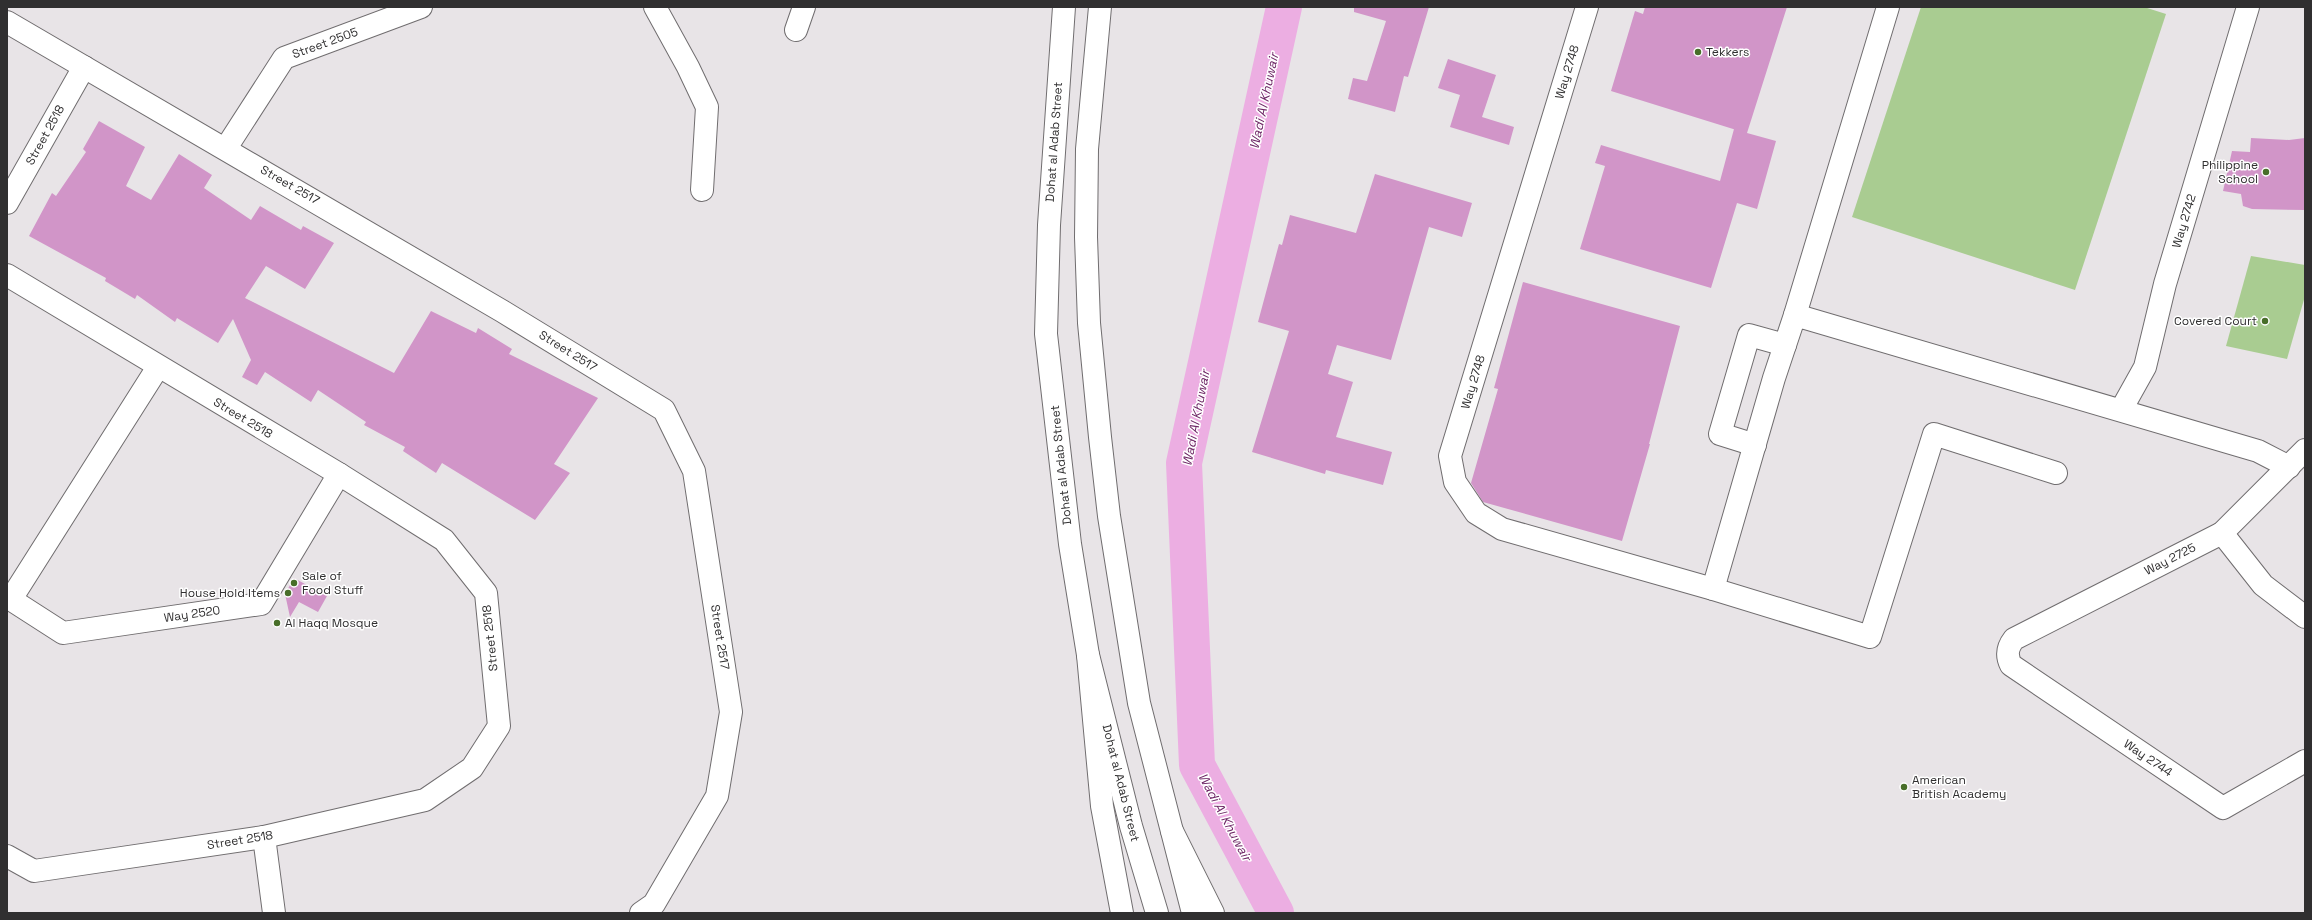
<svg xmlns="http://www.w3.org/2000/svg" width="2312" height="920" font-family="'Space Grotesk',sans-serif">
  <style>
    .green { fill: #a9cc91 }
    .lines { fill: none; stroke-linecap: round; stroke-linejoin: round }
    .river { stroke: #ecaee2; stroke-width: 36 }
    .building { fill: #d195c8 }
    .minor-casing { stroke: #706d6f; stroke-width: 24 }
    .major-casing { stroke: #706d6f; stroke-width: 24 }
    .highway-casing { stroke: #706d6f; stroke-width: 24 }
    .minor { stroke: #fff; stroke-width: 22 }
    .major { stroke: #fff; stroke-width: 22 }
    .highway { stroke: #fff; stroke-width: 22 }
    .poi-dot { fill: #486e29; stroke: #fff; stroke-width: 1.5 }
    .labels { text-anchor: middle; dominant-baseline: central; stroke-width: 3; stroke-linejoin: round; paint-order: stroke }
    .street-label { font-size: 12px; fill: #302f30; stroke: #fff }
    .poi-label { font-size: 12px; fill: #302f30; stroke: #fff; text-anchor: start }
    .water-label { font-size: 13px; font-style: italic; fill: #6d2665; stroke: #fff }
  </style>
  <rect width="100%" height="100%" fill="#e8e4e7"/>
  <g class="green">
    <path d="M1921,7h223l22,7 -91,276 -223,-73z"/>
    <path d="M2251,256l54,9v31l-18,63 -61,-13z"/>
  </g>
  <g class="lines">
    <path class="river" d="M1276,913l-79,-148 -13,-302 100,-456"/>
  </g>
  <g class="building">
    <path d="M1354,7h75l-21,70 -4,-1 -9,36 -47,-13 5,-21 14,3 19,-60 -32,-9z"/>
    <path d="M1645,7h142l-40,126 29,8 -19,68 -20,-6 -26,85 -131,-39 25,-83 -10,-3 6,-18 119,36 14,-52 12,4 -135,-42 24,-80 8,3z"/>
    <path d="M1448,59l48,16 -14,42 32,10 -5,18 -59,-18 10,-32 -22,-7z"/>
    <path d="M99,121l46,26 -19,39 25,14 28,-46 33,21 -8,13 47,32 9,-14 41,24 2,-4 31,17 -29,46 -39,-23 -21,32 149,75 37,-62 45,22 2,-5 34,21 -3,5 89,44 -44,66 16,9 -35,47 -93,-57 -6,10 -33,-22 2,-4 -41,-22 2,-3 -48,-32 -7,12 -46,-30 -8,13 -15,-8 9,-17 -18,-41 -15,24 -41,-25 -2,4 -38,-27 -2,4 -30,-18 1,-3 -77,-42 23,-43 4,3 30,-44 -3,-3z"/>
    <path d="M2251,138l38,2 16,-2v72l-53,-1 -9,-3 -2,-12 -18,-3 9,-40 18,1z"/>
    <path d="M1375,174l97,29 -10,34 -33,-10 -38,133 -54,-15 -9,29 25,8 -17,55 56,15 -9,33 -57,-15 -1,4 -73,-22 37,-121 -31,-9 21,-78 3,1 8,-30 66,18z"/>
    <path d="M1523,282l157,44 -31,118h1l-28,97 -139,-39 -12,-19 27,-94 -4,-1z"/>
    <path d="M294,578l33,18 -9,16 -19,-10 -9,15 -5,-23z"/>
  </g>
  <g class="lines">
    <g class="minor-casing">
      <g id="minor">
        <path d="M655,7l33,60 19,40 -5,83"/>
        <path d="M1587,7l-137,449 5,26 21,31 26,16 211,60 157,48 64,-203 122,39"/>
        <path d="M7,22l495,289 162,99 30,61 37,241 -14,84 -63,108 -13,9"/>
        <path d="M796,30l8,-23"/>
        <path d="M226,148l58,-90 137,-51"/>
        <path d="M7,203l77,-136"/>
        <path d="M7,275l332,199 105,66 42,53 13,133 -27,42 -47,32 -161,37 -230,34 -27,-15"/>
        <path d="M1795,315l93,-308"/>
        <path d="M2121,410l24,-43 20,-83 83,-277"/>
        <path d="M1755,445l-35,-11 29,-99 36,10"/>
        <path d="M2305,450l-83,83 -208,106c-7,9 -8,16 -3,26l212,143 82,-47"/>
        <path d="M2222,533l41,52 42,32"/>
        <path d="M1713,589l61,-211 21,-63 463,136 31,16"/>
        <path d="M7,597l56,36 198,-29 78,-130"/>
        <path d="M11,599l147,-232"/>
        <path d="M264,837l10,76"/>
      </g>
    </g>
    <g class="major-casing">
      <g id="major">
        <path d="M1064,7l-15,218 -3,109 24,210 18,111 43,171 26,87"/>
        <path d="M1100,7l-13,142 -1,88 3,86 11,114 9,79 30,187 54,210"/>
      </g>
    </g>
    <g class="highway-casing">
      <g id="highway">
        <path d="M1088,655l14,151 20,107"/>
        <path d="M1172,831l41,82"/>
      </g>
    </g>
    <use href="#minor" class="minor"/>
    <use href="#major" class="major"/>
    <use href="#highway" class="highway"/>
  </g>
  <g class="poi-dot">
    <circle cx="1698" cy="52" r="4"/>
    <circle cx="2266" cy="172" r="4"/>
    <circle cx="2265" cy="321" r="4"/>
    <circle cx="294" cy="583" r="4"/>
    <circle cx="288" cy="593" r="4"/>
    <circle cx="277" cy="623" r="4"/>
    <circle cx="1904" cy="787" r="4"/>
  </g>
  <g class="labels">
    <g class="street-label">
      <text transform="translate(325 43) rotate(-20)">Street 2505</text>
      <text transform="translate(1567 72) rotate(-73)">Way 2748</text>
      <text transform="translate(45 135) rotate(-61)">Street 2518</text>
      <text transform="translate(1054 142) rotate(-86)">Dohat al Adab Street</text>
      <text transform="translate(290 185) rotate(30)">Street 2517</text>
      <text transform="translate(2184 221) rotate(-73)">Way 2742</text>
      <text transform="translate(568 351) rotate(32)">Street 2517</text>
      <text transform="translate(1473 382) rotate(-73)">Way 2748</text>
      <text transform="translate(243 418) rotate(31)">Street 2518</text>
      <text transform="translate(1061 465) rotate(-96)">Dohat al Adab Street</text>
      <text transform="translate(2170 559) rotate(-27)">Way 2725</text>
      <text transform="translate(192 614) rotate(-8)">Way 2520</text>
      <text transform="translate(720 637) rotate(81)">Street 2517</text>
      <text transform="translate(490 638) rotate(-96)">Street 2518</text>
      <text transform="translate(2148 758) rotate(34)">Way 2744</text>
      <text transform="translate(1121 783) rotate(76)">Dohat al Adab Street</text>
      <text transform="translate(240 840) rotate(-9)">Street 2518</text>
    </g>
    <g class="poi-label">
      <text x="1706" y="52">Tekkers</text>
      <text x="2258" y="165" text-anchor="end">Philippine<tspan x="2258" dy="14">School</tspan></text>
      <text x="2257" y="321" text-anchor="end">Covered Court</text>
      <text x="302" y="576">Sale of<tspan x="302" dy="14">Food Stuff</tspan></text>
      <text x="280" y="593" text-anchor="end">House Hold Items</text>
      <text x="285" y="623">Al Haqq Mosque</text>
      <text x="1912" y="780">American<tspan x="1912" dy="14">British Academy</tspan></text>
    </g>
    <g class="water-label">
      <text transform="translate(1264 101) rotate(-78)">Wadi Al Khuwair</text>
      <text transform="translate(1196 418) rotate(-79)">Wadi Al Khuwair</text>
      <text transform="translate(1225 817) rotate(62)">Wadi Al Khuwair</text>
    </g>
  </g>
  <rect width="2312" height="920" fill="none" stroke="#302f30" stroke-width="16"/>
</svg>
